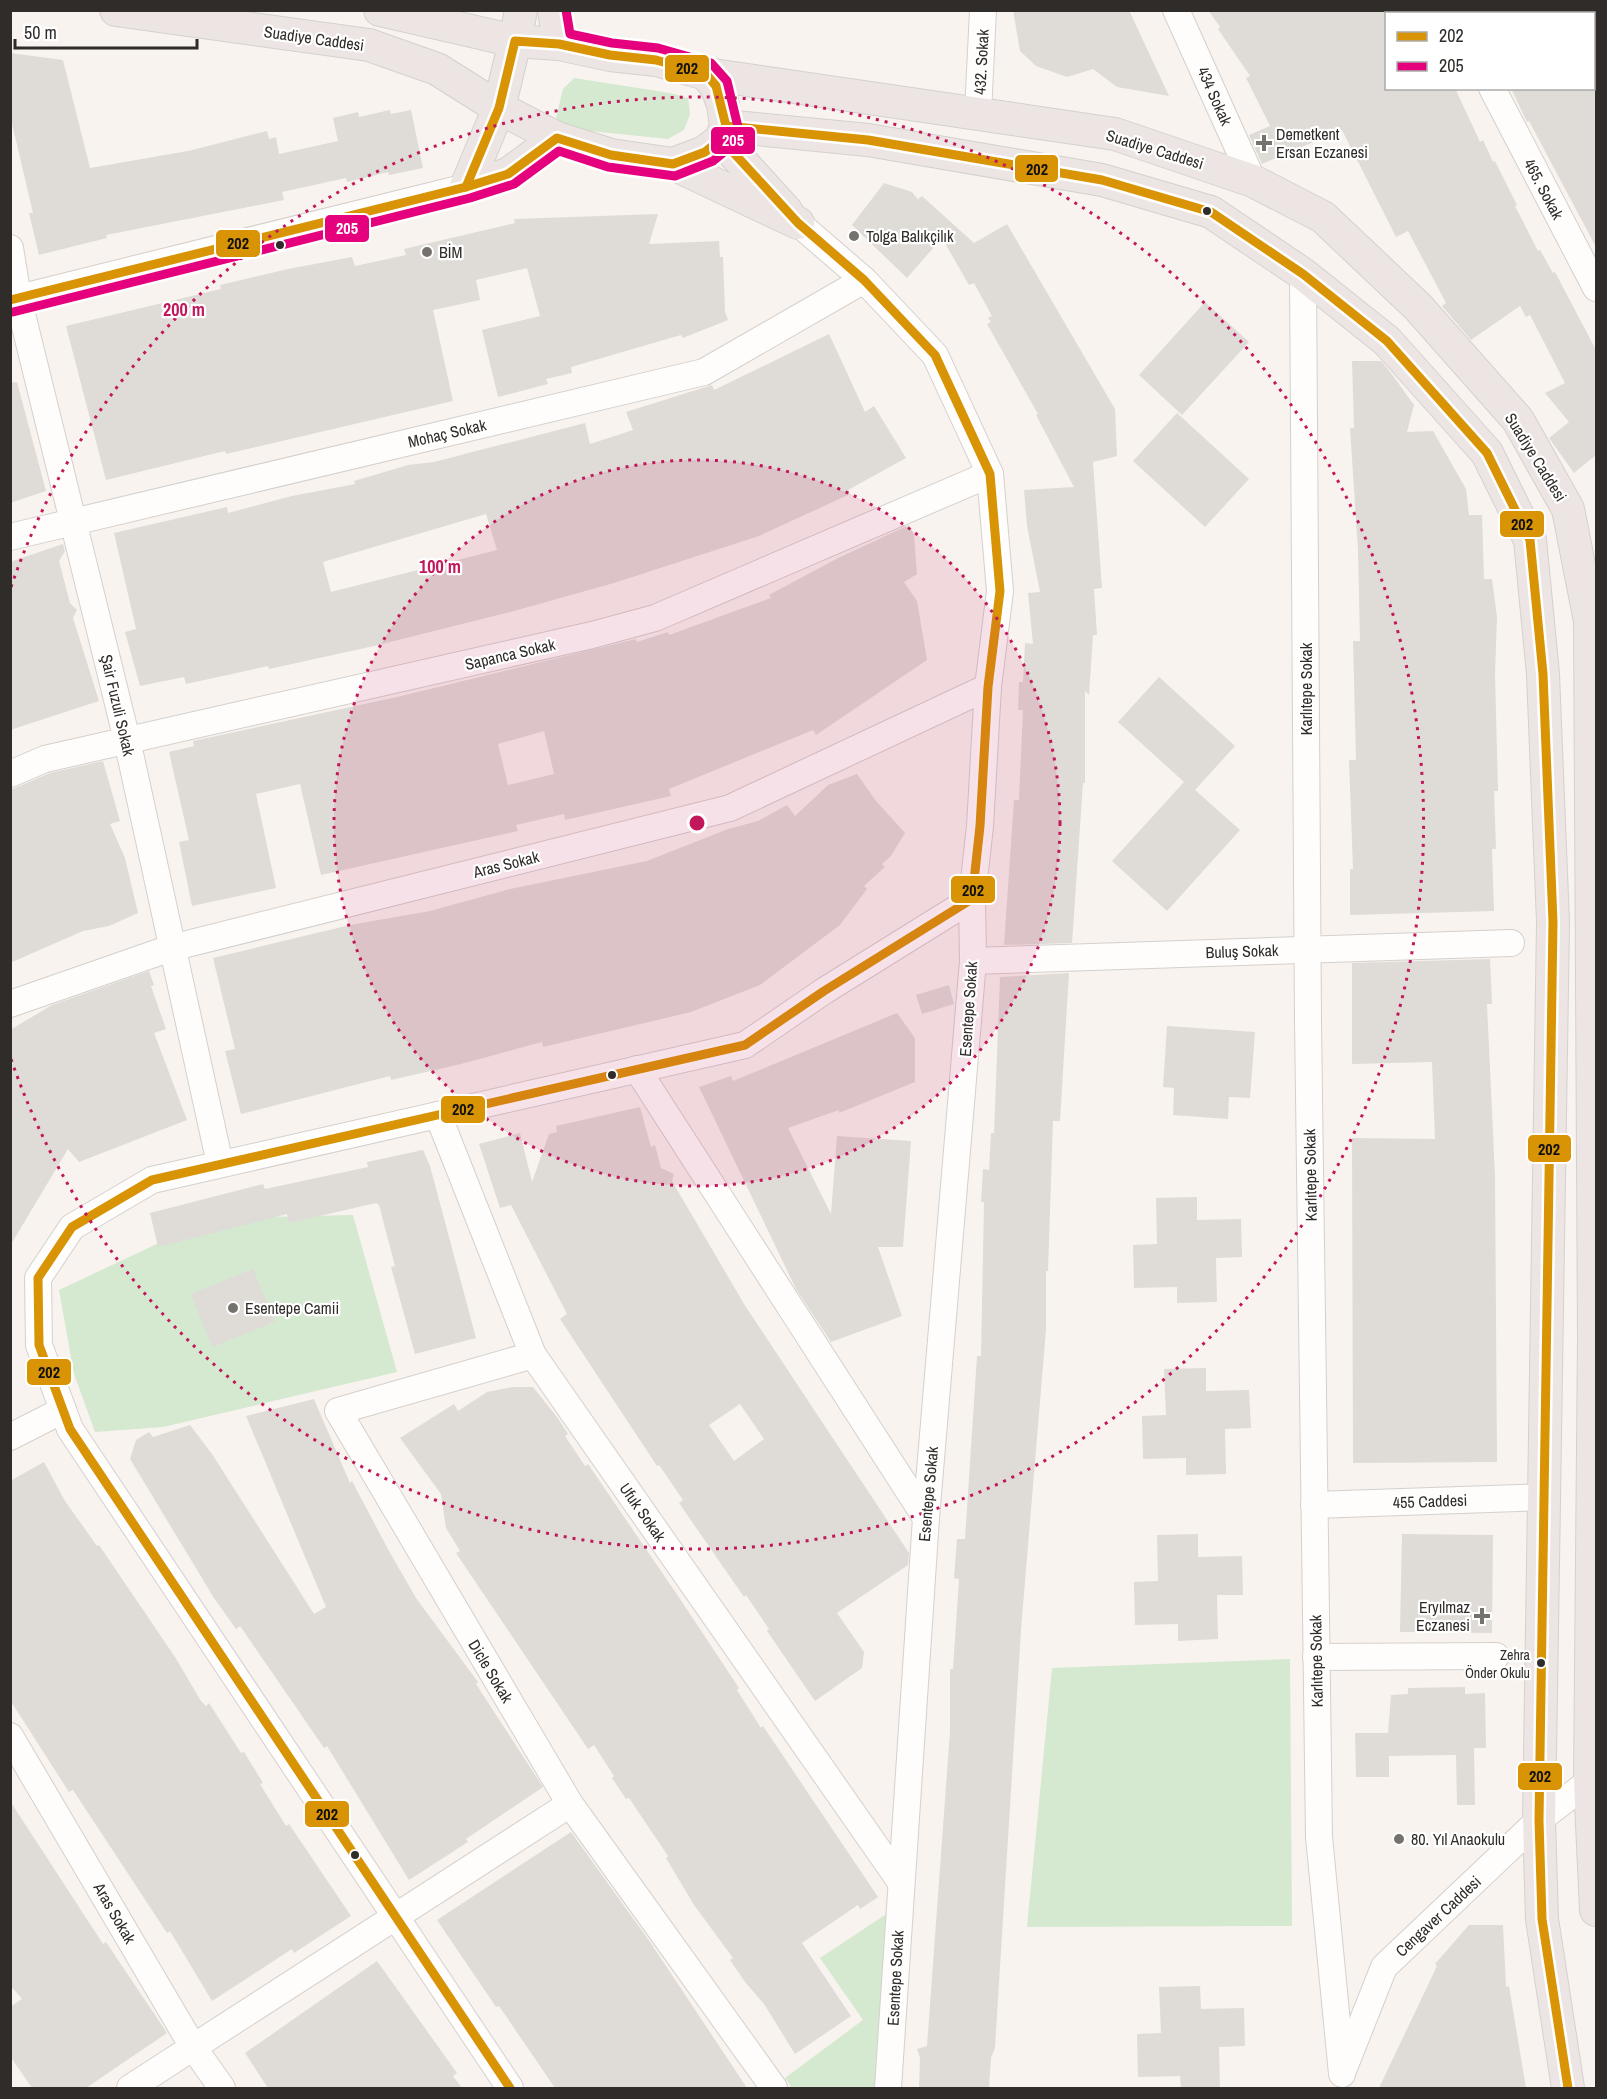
<svg xmlns="http://www.w3.org/2000/svg" width="1607" height="2099" font-family="'Archivo Narrow',sans-serif">
  <style>
    .green { fill: #d4e9d0 }
    .building { fill: #dfdbd7; fill-rule: evenodd }
    .lines { fill: none; stroke-linecap: round; stroke-linejoin: round }
    .minor-casing { stroke: #d4d0cd; stroke-width: 28 }
    .major-casing { stroke: #d3d1ce; stroke-width: 34 }
    .minor { stroke: #fefdfc; stroke-width: 26 }
    .major { stroke: #ede5e3; stroke-width: 32 }
    .bus-1-casing { stroke: #fff; stroke-width: 14 }
    .bus-2-casing { stroke: #fff; stroke-width: 14 }
    .bus-1 { stroke: #d99406; stroke-width: 9 }
    .bus-2 { stroke: #e5007d; stroke-width: 9 }
    .ring { fill: none; stroke: #c2185b; stroke-width: 3; stroke-dasharray: 3 6 }
    .poi-dot { fill: #75726e; stroke: #fff; stroke-width: 2 }
    .bus-dot { fill: #2f2c29; stroke: #fff; stroke-width: 2 }
    .labels { text-anchor: middle; dominant-baseline: central; stroke-width: 4.5; stroke-linejoin: round; paint-order: stroke }
    .bus-label { font-size: 14px; fill: #2f2c29; stroke: #fff; text-anchor: end }
    .street-label { font-size: 16px; fill: #2f2c29; stroke: #fff }
    .poi-label { font-size: 16px; fill: #2f2c29; stroke: #fff; text-anchor: start }
    .centre { fill: #c2185b; stroke: #fff; stroke-width: 3 }
    .ring-label { font-size: 18px; text-anchor: middle; font-weight: bold; fill: #c2185b; stroke: #fff; stroke-width: 4.5; stroke-linejoin: round; paint-order: stroke }
    .line-badge { stroke: #fff; stroke-width: 2 }
    .badge-label { font-size: 16px; text-anchor: middle; font-weight: bold; fill: #fff }
    .pale-badge-label { font-size: 16px; text-anchor: middle; font-weight: bold; fill: #111 }
  </style>
  <rect width="100%" height="100%" fill="#f8f3ee"/>
  <g class="green">
    <path d="M574,78l96,15 18,5 2,16 -6,16 -16,9 -98,-10 -14,-11 7,-29z"/>
    <path d="M353,1215l44,157 -234,55 -68,5 -21,-58 -15,-84 121,-57 88,-16z"/>
    <path d="M1290,1659l2,267 -265,1 25,-259z"/>
    <path d="M888,1913l-8,175h-88l-7,-10 78,-58 -43,-62z"/>
  </g>
  <g class="building">
    <path d="M1013,10h116l40,86 -52,-9 -24,-18 -26,8 -31,-11 -16,-15z"/>
    <path d="M1208,10h178v78h69l25,54 3,-2 10,22 2,-1 22,44 -2,1 23,45 2,-1 13,23 2,-1 41,78v105l-22,18 -25,-35 20,-16 -24,-29 20,-10 -35,-68 -4,2 -6,-11 -49,34 -29,-34 4,-3 -38,-72 -12,6 -54,-107 -80,34 -13,-29 21,-9 -24,-48 4,-2 -32,-47 2,-2z"/>
    <path d="M10,53l53,7 27,108 98,-17 79,-20 2,8 7,-2 3,17 59,-13 -5,-23 25,-6 1,5 31,-7 1,4 20,-4 12,58 -34,7 -1,-3 -41,10 -1,-4 -64,14 2,8 -178,35 1,3 -68,17 -10,-42h4l-23,-98z"/>
    <path d="M1511,88h85v159l-67,-126 -2,1z"/>
    <path d="M884,183l28,9 8,10 -2,-3 4,-3 52,47 33,-19 108,185 2,47 -24,6 9,126 -8,1 3,46h-4l-4,60 -4,-4v92h-2l-11,160 -68,2 10,-145h5l4,-90h-5l1,-28h4l2,-39 8,1 -5,-51 12,-1 -13,-66 -3,-36 50,-3 -38,-72 2,-1 -51,-90 4,-2 -3,-4 4,-2 -18,-33 -5,2 -27,-47 -35,40 -55,-53z"/>
    <path d="M658,214l-9,30 70,-3 1,16h3l2,55 3,8 -45,18 -2,-3 -110,32 1,6 -26,6 2,5 -50,13 -16,-67 58,-14 -13,-48 -51,12 4,20 -47,10 20,91 -227,53 -1,-3 -119,29 -40,-154 155,-37 -1,-4 68,-16 64,-12 3,9 51,-11 -2,-6 111,-26 -1,-4z"/>
    <path d="M1205,302l44,40 -67,73 -43,-40z"/>
    <path d="M829,334l36,78 9,-6 32,52 -58,32 2,4 -91,42 -145,47 -100,28 -140,35 -105,23 -1,-3 -82,18 -2,-7 -44,9 -15,-54 11,-3 -22,-96 113,-26 1,6 64,-17 63,-12 -1,-3 54,-16 26,-3 151,-39 5,21 43,-14 -7,-18 86,-27 2,5zM486,514l11,36 -166,42 -8,-30z"/>
    <path d="M1352,361h29l10,12 23,32 -7,27 26,-1 33,58 3,26h13l2,64h8l5,38 -2,57 3,117h-4l2,58h-4l2,62 -144,4v-46h3l-4,-109h7l-3,-119h7l-2,-91 -8,-122h4z"/>
    <path d="M17,382l29,109 -36,12v-120z"/>
    <path d="M1177,413l72,66 -44,48 -72,-66z"/>
    <path d="M909,525l5,10 3,39 -13,8 13,19 10,59 -111,75 -3,-5 -144,59 2,7 -106,24 -1,-6 -48,11 2,6 -197,44 -21,-91 -44,10 20,94 -84,18 -13,-64 10,-2 -20,-88 25,-6 -1,-5 204,-44 239,-58 1,3 31,-10 1,3 102,-37 -2,-3 69,-37zM544,731l10,43 -46,11 -10,-41z"/>
    <path d="M63,544l2,7 -6,10 11,42 7,7 -4,8 26,83 -89,29v-168z"/>
    <path d="M1159,677l76,69 -40,44 45,40 -73,81 -55,-50 72,-79 -66,-60z"/>
    <path d="M103,761l17,60 -10,3 15,34 13,55 -29,13 -26,5 -73,32v-173l40,-17z"/>
    <path d="M857,774l19,27 29,32 -14,23 -9,8 3,3 -21,19 3,3 -27,36 -80,60 -69,27 -148,35 -1,-5 -81,22 -70,16 -1,-4 -149,38 -16,-63 10,-2 -22,-91 137,-33 80,-14 80,-22 137,-28 81,-32 30,-8 29,-16 8,11 33,-31z"/>
    <path d="M1490,959l2,45h-5l8,172 2,286 -144,1 -1,-325 83,1 -3,-77 -80,2v-101z"/>
    <path d="M149,971l5,14 -3,1 15,43 -12,4 33,87 -108,42 -11,-13 -58,97v-216l42,-25z"/>
    <path d="M1069,973l-9,148h-7l-5,150h-2v59l-25,300 -26,418 -4,10 -2,30h-70l1,-30 -3,-9 10,-3 23,-315v-62h3l6,-90 -5,-1 3,-39h8l12,-183h4l3,-154h-3l2,-33 6,1 2,-37h3l6,-156z"/>
    <path d="M949,985l5,19 -32,10 -6,-19z"/>
    <path d="M897,1013l18,25v44l-76,31v-3l-51,18 43,86 6,-78 74,5 -8,106h-25l24,69 -71,26 -35,-53 -97,-202 32,-11 2,5z"/>
    <path d="M1167,1026l88,6 -5,66 -21,-1 -1,22 -55,-4 1,-27 -11,-1z"/>
    <path d="M640,1107l11,40 4,-2 6,23 13,6 -2,7 72,123 165,249 -1,12 -71,48 27,39 -2,16 -47,33 -48,-70 2,-2 -23,-34 -2,2 -65,-94 4,-3 -24,-35 -2,1 -97,-147 7,-5 -56,-109 -11,3 -21,-64 41,-11 12,49 17,-48 8,-2 -1,-6zM740,1404l24,35 -30,22 -25,-36z"/>
    <path d="M423,1150l7,16 46,172 -61,16 -24,-87 4,-1 -16,-61 -3,-2 -87,20 -2,-9 -129,33 -8,-34 113,-29 2,5 103,-22 -1,-5z"/>
    <path d="M1197,1197v23l44,-1 1,38 -26,1 1,44 -40,1v-16l-43,1 -1,-43 24,-1 -1,-46z"/>
    <path d="M253,1269l22,53 -63,25 -21,-53z"/>
    <path d="M1206,1368v23l43,-1 2,38 -26,1 1,45 -40,1v-17l-43,1 -1,-43 24,-1 -2,-46z"/>
    <path d="M512,1387h21l24,30 11,17 -3,2 20,30 3,-2 90,132 61,92 -2,2 24,38 2,-2 115,171 -18,12 -2,-4 -56,38 49,73 -56,38 -31,-50 -19,-22 -15,-22 3,-2 -39,-53 -28,-47 2,-2 -39,-58 -3,1 -14,-21 2,-2 -20,-31 -6,4 -132,-196 4,-2 -14,-23 -5,-34 -41,-56 54,-34 4,7 29,-19z"/>
    <path d="M314,1399l36,84 2,-2 37,70 27,47 62,84 -2,2 67,103 -77,52 2,3 -59,38 -82,-134 -3,2 -84,-122 -4,3 -22,-31 -84,-139 6,-19 13,-8 4,5 37,-12 22,29 102,160 12,-7 -80,-191z"/>
    <path d="M44,1462l21,39 32,45 2,-1 76,112 26,44 5,5 3,-3 32,50 3,-1 19,31 -3,1 26,42 3,-2 62,92 -57,37 -2,-4 -80,52 -42,-70 -3,2 -94,-143 -4,2 -59,-92v-219z"/>
    <path d="M1198,1534v23l44,-1 1,39h-26l1,44 -40,2v-17l-43,1 -1,-43 24,-1 -1,-46z"/>
    <path d="M1402,1534l91,1 -1,98 -92,-1z"/>
    <path d="M1465,1687v7l20,-1 1,55h-12l1,57h-18l-1,-50 -67,1v21h-33l-1,-44h33l3,-38 17,-1v-6z"/>
    <path d="M10,1801l93,143 3,-2 61,91 -81,55h-54l-22,-32v-49l12,-8 -12,-14z"/>
    <path d="M571,1832l79,110 97,146h-192l-56,-82 -3,1 -59,-87z"/>
    <path d="M1469,1925h34l3,62 3,-1 17,102h-147l58,-122 -2,-2z"/>
    <path d="M377,1961l80,112 -4,3 9,12h-194l-23,-35z"/>
    <path d="M1200,1986l1,23 43,-1 1,38 -26,1 1,41h-39l-1,-12 -42,1 -1,-43 24,-1 -2,-46z"/>
  </g>
  <g class="lines">
    <g class="minor-casing">
      <g id="minor">
        <path d="M1176,10l77,171"/>
        <path d="M1454,10l1,4"/>
        <path d="M1492,88l104,200"/>
        <path d="M978,113l5,-103"/>
        <path d="M798,223l66,57 71,75 55,119 10,117 -12,96 -8,139 -8,73 1,62 -47,557 -38,570"/>
        <path d="M10,248l8,50 109,442 93,424"/>
        <path d="M1303,274l5,747 11,816 23,237"/>
        <path d="M10,300l456,-113"/>
        <path d="M10,537l694,-165 160,-92"/>
        <path d="M10,774l35,-15 547,-124 63,-17 335,-144"/>
        <path d="M973,961l538,-18"/>
        <path d="M10,1004l161,-56 559,-140 258,-121"/>
        <path d="M637,1069l289,449"/>
        <path d="M438,1115l95,240 367,526"/>
        <path d="M533,1355l-195,56 232,393 204,284"/>
        <path d="M10,1437l53,-27"/>
        <path d="M1314,1505l232,-8"/>
        <path d="M1316,1657l180,-1"/>
        <path d="M10,1736l183,311 29,41"/>
        <path d="M1344,2068l40,-101 155,-147 51,-39"/>
        <path d="M130,2088l440,-284"/>
        <path d="M510,2088l-440,-659 -31,-84 -1,-67 34,-51 80,-47 593,-135 79,-54 148,-92"/>
      </g>
    </g>
    <g class="major-casing">
      <g id="major">
        <path d="M116,10l253,35 68,24 62,39 58,30 54,17 62,9 32,-12 16,-13 5,-13 -3,-22 -7,-18 -10,-12 -50,-14 -46,-5 -51,-11 -44,-3 -16,67 -33,79"/>
        <path d="M380,10l135,31 6,-31"/>
        <path d="M554,10l5,34"/>
        <path d="M706,74l409,60 138,47 70,36 95,90 100,113 50,89 22,112 4,717 -4,443 6,129"/>
        <path d="M726,126l142,14 234,40 109,32 92,62 84,67 100,112 43,87 13,134 10,248 -14,898 3,99 26,169"/>
        <path d="M721,139l66,73"/>
        <path d="M673,164l125,59"/>
        <path d="M466,187l42,-13 49,-36"/>
      </g>
    </g>
    <use href="#minor" class="minor"/>
    <use href="#major" class="major"/>
    <g class="bus-1-casing">
      <g id="bus-1">
        <path d="M515,41l44,3 51,11 46,5 50,14 10,12 10,40 -5,13 -16,13 -32,12 -62,-9 -54,-17 -49,36 -42,13 33,-79z"/>
        <path d="M726,126l142,14 234,40 109,32 92,62 84,67 100,112 43,87 13,134 10,248 -14,898 3,99 26,169"/>
        <path d="M10,300l456,-113"/>
        <path d="M510,2088l-440,-659 -31,-84 -1,-67 34,-51 80,-47 593,-135 79,-54 148,-92 8,-73 8,-139 12,-96 -10,-117 -55,-119 -71,-75 -66,-57 -77,-84"/>
      </g>
    </g>
    <g class="bus-2-casing">
      <path id="bus-2" d="M13,312l457,-114 44,-14 45,-33 49,16 67,9 38,-15 17,-14 8,-20 -11,-46 -16,-18 -53,-15 -46,-5 -42,-9 -4,-24"/>
    </g>
    <use href="#bus-1" class="bus-1"/>
    <use href="#bus-2" class="bus-2"/>
  </g>
  <circle cx="697" cy="823" r="363" fill="#c2185b" fill-opacity=".12"/>
  <g class="ring">
    <circle cx="697" cy="823" r="363"/>
    <path d="M11 587A726 726 0 1 1 11 1059"/>
  </g>
  <g class="poi-dot">
    <path d="M1261 134h6v6h6v6h-6v6h-6v-6h-6v-6h6z"/>
    <circle cx="854" cy="236" r="6"/>
    <circle cx="427" cy="252" r="6"/>
    <circle cx="233" cy="1308" r="6"/>
    <path d="M1479 1607h6v6h6v6h-6v6h-6v-6h-6v-6h6z"/>
    <circle cx="1399" cy="1839" r="6"/>
  </g>
  <g class="bus-dot">
    <circle cx="1207" cy="211" r="5"/>
    <circle cx="280" cy="245" r="5"/>
    <circle cx="612" cy="1075" r="5"/>
    <circle cx="1541" cy="1663" r="5"/>
    <circle cx="355" cy="1855" r="5"/>
  </g>
  <g class="labels">
    <g class="bus-label">
      <text x="1530" y="1655">Zehra<tspan x="1530" dy="18">Önder Okulu</tspan></text>
    </g>
    <g class="street-label">
      <text transform="translate(314 38) rotate(8)">Suadiye Caddesi</text>
      <text transform="translate(981 62) rotate(-87)">432. Sokak</text>
      <text transform="translate(1215 96) rotate(66)">434 Sokak</text>
      <text transform="translate(1155 149) rotate(17)">Suadiye Caddesi</text>
      <text transform="translate(1544 189) rotate(62)">465. Sokak</text>
      <text transform="translate(447 433) rotate(-13)">Mohaç Sokak</text>
      <text transform="translate(1536 457) rotate(58)">Suadiye Caddesi</text>
      <text transform="translate(510 654) rotate(-13)">Sapanca Sokak</text>
      <text transform="translate(1306 689) rotate(-90)">Karlıtepe Sokak</text>
      <text transform="translate(118 705) rotate(77)">Şair Fuzuli Sokak</text>
      <text transform="translate(506 864) rotate(-14)">Aras Sokak</text>
      <text transform="translate(1242 951) rotate(-2)">Buluş Sokak</text>
      <text transform="translate(968 1009) rotate(-86)">Esentepe Sokak</text>
      <text transform="translate(1310 1175) rotate(-91)">Karlıtepe Sokak</text>
      <text transform="translate(928 1494) rotate(-85)">Esentepe Sokak</text>
      <text transform="translate(1430 1501) rotate(-2)">455 Caddesi</text>
      <text transform="translate(643 1512) rotate(55)">Ufuk Sokak</text>
      <text transform="translate(1316 1661) rotate(-91)">Karlıtepe Sokak</text>
      <text transform="translate(491 1671) rotate(59)">Dicle Sokak</text>
      <text transform="translate(115 1913) rotate(60)">Aras Sokak</text>
      <text transform="translate(1438 1916) rotate(-43)">Cengaver Caddesi</text>
      <text transform="translate(895 1978) rotate(-87)">Esentepe Sokak</text>
    </g>
    <g class="poi-label">
      <text x="1276" y="134">Demetkent<tspan x="1276" dy="18">Ersan Eczanesi</tspan></text>
      <text x="866" y="236">Tolga Balıkçilık</text>
      <text x="439" y="252">BİM</text>
      <text x="245" y="1308">Esentepe Camii</text>
      <text x="1470" y="1607" text-anchor="end">Eryılmaz<tspan x="1470" dy="18">Eczanesi</tspan></text>
      <text x="1411" y="1839">80. Yıl Anaokulu</text>
    </g>
  </g>
  <circle cx="697" cy="823" r="9" class="centre"/>
  <g class="ring-label">
    <text x="184" y="316">200 m</text>
    <text x="440" y="573">100 m</text>
  </g>
  <g class="line-badge">
    <rect x="664" y="54" width="46" height="29" rx="6" fill="#d99406"/>
    <rect x="710" y="126" width="46" height="29" rx="6" fill="#e5007d"/>
    <rect x="1014" y="154" width="45" height="29" rx="6" fill="#d99406"/>
    <rect x="324" y="214" width="46" height="29" rx="6" fill="#e5007d"/>
    <rect x="215" y="229" width="46" height="29" rx="6" fill="#d99406"/>
    <rect x="1499" y="510" width="46" height="28" rx="6" fill="#d99406"/>
    <rect x="950" y="875" width="46" height="29" rx="6" fill="#d99406"/>
    <rect x="440" y="1095" width="46" height="29" rx="6" fill="#d99406"/>
    <rect x="1527" y="1134" width="45" height="29" rx="6" fill="#d99406"/>
    <rect x="26" y="1358" width="46" height="28" rx="6" fill="#d99406"/>
    <rect x="1517" y="1762" width="46" height="29" rx="6" fill="#d99406"/>
    <rect x="304" y="1800" width="46" height="28" rx="6" fill="#d99406"/>
  </g>
  <g class="badge-label">
    <text x="733" y="146">205</text>
    <text x="347" y="234">205</text>
  </g>
  <g class="pale-badge-label">
    <text x="687" y="74">202</text>
    <text x="1037" y="175">202</text>
    <text x="238" y="249">202</text>
    <text x="1522" y="530">202</text>
    <text x="973" y="896">202</text>
    <text x="463" y="1115">202</text>
    <text x="1549" y="1155">202</text>
    <text x="49" y="1378">202</text>
    <text x="1540" y="1782">202</text>
    <text x="327" y="1820">202</text>
  </g>
  <rect width="1607" height="2099" fill="none" stroke="#2f2c29" stroke-width="24"/>
  <rect x="1385" y="12" width="210" height="78" fill="#ffffff" stroke="#acaba9" stroke-width="1.5"/>
  <rect x="1397" y="32" width="30" height="9" fill="#d99406" stroke="#acaba9" stroke-width="1.5"/>
  <text x="1439" y="42" font-size="18" fill="#2f2c29">202</text>
  <rect x="1397" y="62" width="30" height="9" fill="#e5007d" stroke="#acaba9" stroke-width="1.5"/>
  <text x="1439" y="72" font-size="18" fill="#2f2c29">205</text>
  <path d="M15 39v9h182v-9" fill="none" stroke="#2f2c29" stroke-width="3"/>
  <text x="24" y="39" font-size="18" fill="#2f2c29" stroke="#ffffff" stroke-width="4.5" paint-order="stroke">50 m</text>
</svg>
